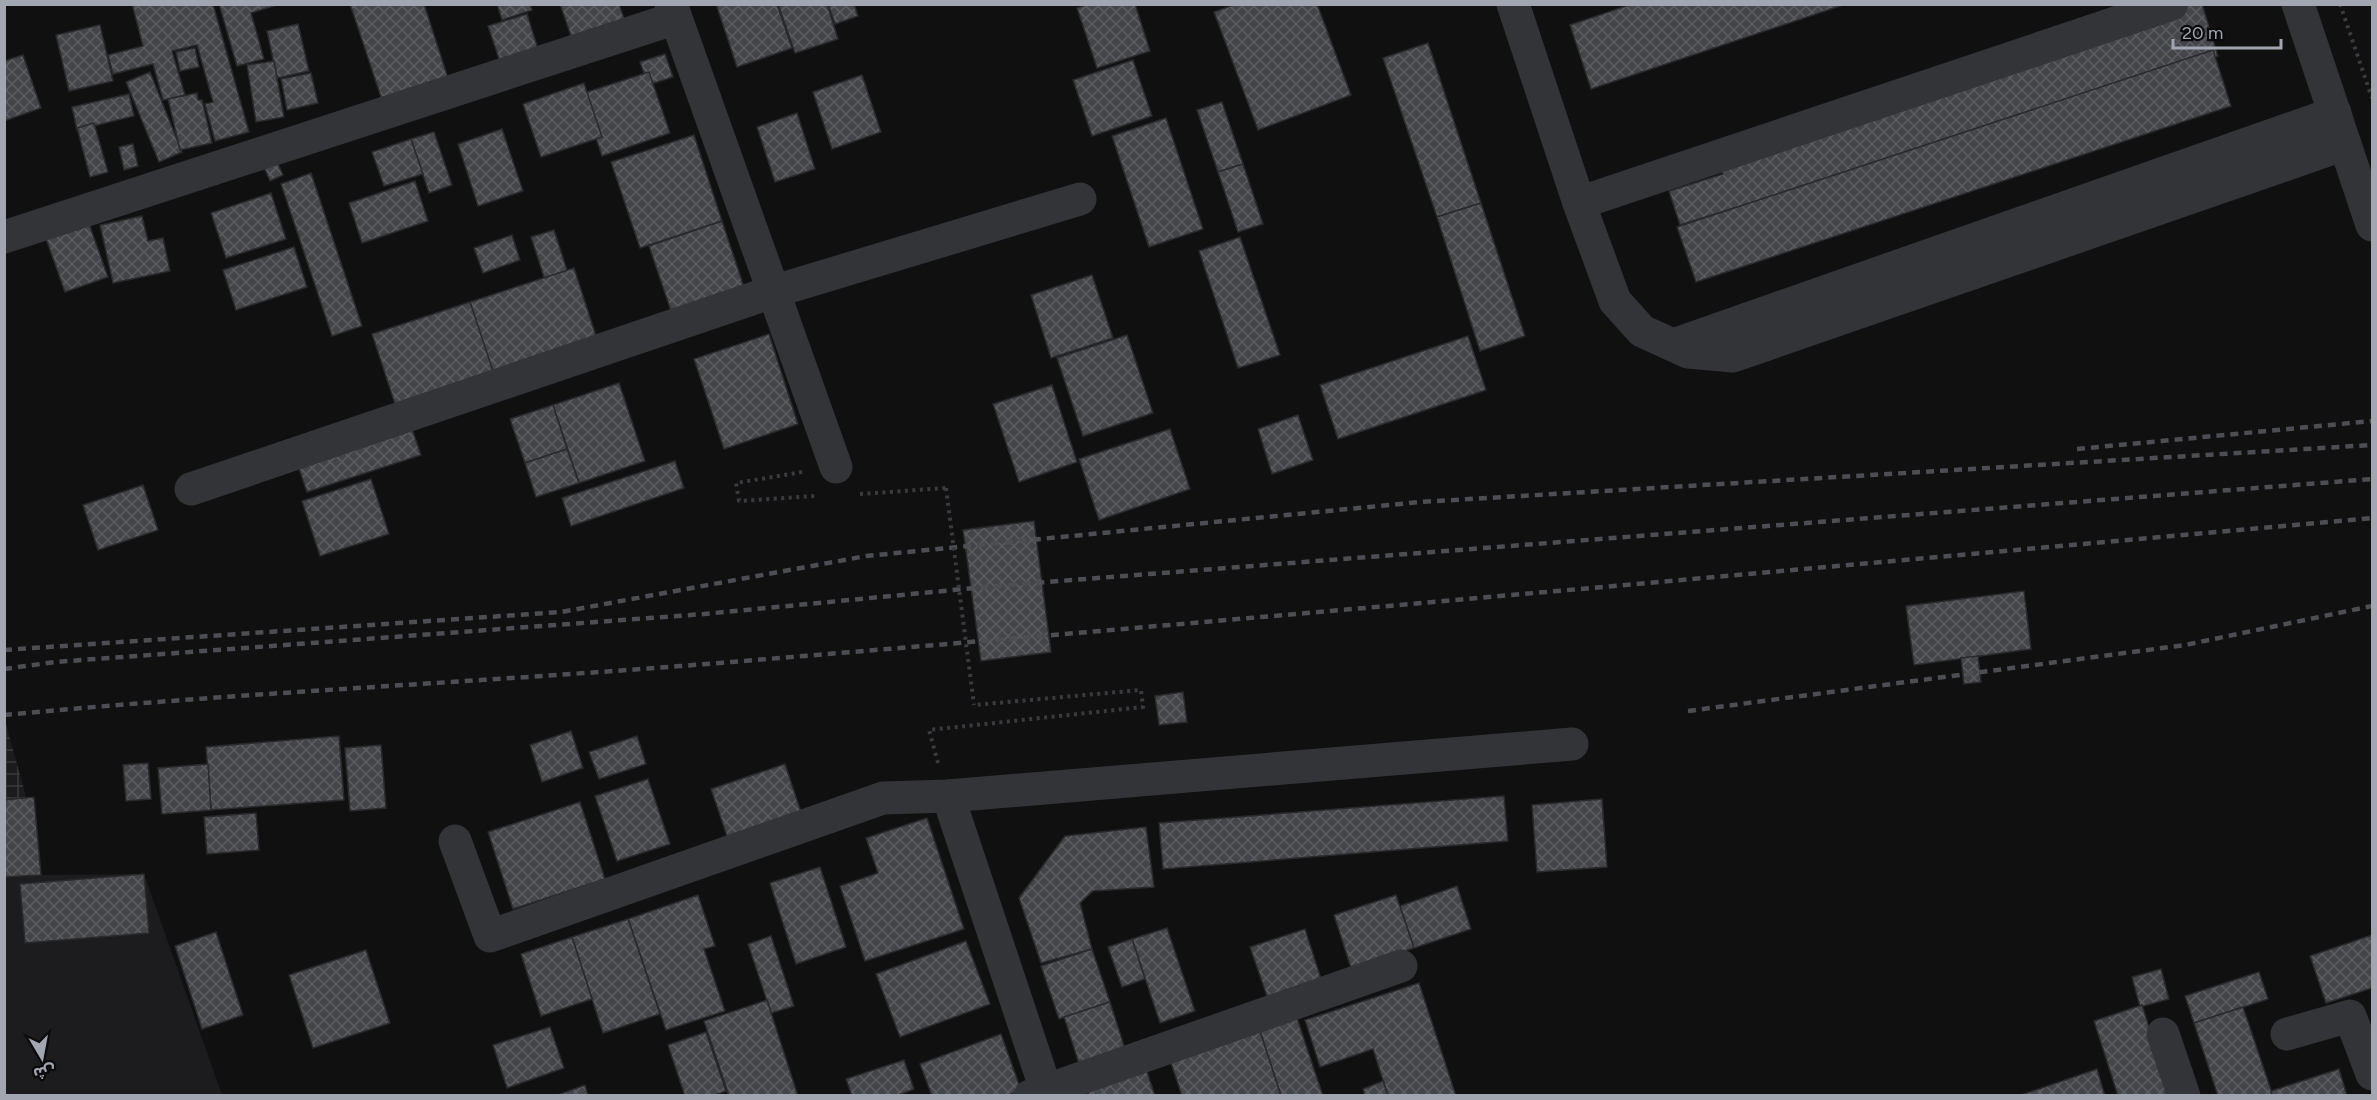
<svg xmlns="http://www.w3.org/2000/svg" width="2377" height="1100" font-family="Figtree,'Noto Sans Arabic',sans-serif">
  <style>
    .built { fill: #1c1c1e }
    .industrial { fill: url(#industrial-grid) }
    .building { fill: url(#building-cross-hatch); stroke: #2a2a2d; stroke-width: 1.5 }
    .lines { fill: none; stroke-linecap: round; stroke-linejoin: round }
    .path { stroke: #393b3f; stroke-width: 4; stroke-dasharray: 3 4.5; stroke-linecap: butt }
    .minor { stroke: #333438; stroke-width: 33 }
    .rail { stroke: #4c4e53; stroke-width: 4.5; stroke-dasharray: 8 6; stroke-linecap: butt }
    .path-bridge { stroke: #393b3f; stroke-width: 4; stroke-dasharray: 3 4.5; stroke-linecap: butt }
  </style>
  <defs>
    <pattern id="industrial-grid" width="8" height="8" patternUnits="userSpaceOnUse" patternTransform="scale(1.5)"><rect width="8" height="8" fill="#1c1c1e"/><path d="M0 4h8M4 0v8" fill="none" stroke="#3a3a3c"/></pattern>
    <pattern id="building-cross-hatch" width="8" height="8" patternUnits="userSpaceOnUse" patternTransform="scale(1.5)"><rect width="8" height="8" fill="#444549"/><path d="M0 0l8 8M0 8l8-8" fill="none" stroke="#5c5d61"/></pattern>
  </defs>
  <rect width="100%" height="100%" fill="#101011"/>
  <path class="built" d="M144,874l78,221 -217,1v-218l36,-3z"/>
  <path class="industrial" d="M4,717l21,76 16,82 -36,3z"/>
  <g class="building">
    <path d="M132,4h81l36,128 -34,9 -10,-37 8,-2 -16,-57 -25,6 13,44 -22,5 -10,-36 -40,10 -5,-19 35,-9z"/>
    <path d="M219,4h61l-29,9 13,46 -27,7z"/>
    <path d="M350,4h74l25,77 -66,22z"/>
    <path d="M497,4h33l2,6 -30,10z"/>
    <path d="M560,4h59l6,17 -53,18z"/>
    <path d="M716,4h61l15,44 -55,19z"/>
    <path d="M778,4h49l11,35 -43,14z"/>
    <path d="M828,4h26l4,12 -23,8z"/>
    <path d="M1089,4h46l15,47 -53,17 -20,-60z"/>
    <path d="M1236,4h81l34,91 -93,35 -44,-118z"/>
    <path d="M1632,4h214l-255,85 -21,-64z"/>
    <path d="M2187,4h15l16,52 -538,169 -11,-34 54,-17 -9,-30z"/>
    <path d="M527,14l11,35 -38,13 -12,-36z"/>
    <path d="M298,24l11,47 -32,7 -10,-47z"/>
    <path d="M100,25l13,56 -44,10 -13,-56z"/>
    <path d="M1428,43l53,160 -44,14 -54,-159z"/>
    <path d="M195,48l4,19 -19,4 -4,-19z"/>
    <path d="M2213,50l18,56 -535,176 -19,-55z"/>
    <path d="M665,54l8,23 -25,8 -8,-23z"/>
    <path d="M23,55l18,53 -37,13v-60z"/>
    <path d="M1133,60l19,56 -60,20 -19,-56z"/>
    <path d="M274,61l10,56 -28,5 -9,-57z"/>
    <path d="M150,72l32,80 -23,10 -33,-80z"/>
    <path d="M649,72l21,61 -68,23 -21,-62z"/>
    <path d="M311,73l7,30 -31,7 -6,-31z"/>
    <path d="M862,75l19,57 -49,17 -19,-57z"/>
    <path d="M584,83l18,54 -61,20 -18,-53z"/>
    <path d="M197,93l1,7h4l10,43 -32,7 -12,-51z"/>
    <path d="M129,94l5,22 -57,14 -5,-23z"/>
    <path d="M1222,102l21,62 -25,8 -21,-62z"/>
    <path d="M797,113l18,56 -40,13 -18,-55z"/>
    <path d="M1166,118l37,111 -54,18 -37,-111z"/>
    <path d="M94,123l14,49 -18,5 -13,-49z"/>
    <path d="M502,129l21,62 -45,15 -20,-62z"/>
    <path d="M434,132l18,53 -23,8 -18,-54z"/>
    <path d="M694,135l28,86 -82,27 -29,-86z"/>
    <path d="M411,139l12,35 -39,12 -12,-34z"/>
    <path d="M133,144l5,22 -14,4 -5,-23z"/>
    <path d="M273,153l10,22 -13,6 -10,-23z"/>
    <path d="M1243,164l20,60 -25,8 -20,-60z"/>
    <path d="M311,173l51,153 -30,10 -51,-152z"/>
    <path d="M415,181l13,40 -66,22 -13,-40z"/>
    <path d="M271,193l15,46 -60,19 -15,-45z"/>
    <path d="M1481,203l44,133 -45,15 -43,-134z"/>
    <path d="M142,216l6,25 15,-3 7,33 -57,12 -13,-58z"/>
    <path d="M88,221l20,56 -43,15 -20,-56z"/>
    <path d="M722,221l23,69 -73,24 -23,-68z"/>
    <path d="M554,230l14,43 -23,7 -14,-43z"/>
    <path d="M512,235l8,25 -37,13 -9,-25z"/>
    <path d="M1240,237l40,118 -42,13 -39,-117z"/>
    <path d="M294,247l13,40 -71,23 -13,-40z"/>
    <path d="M574,268l24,74 -104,34 -24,-74z"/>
    <path d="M1092,275l21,63 -62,20 -20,-63z"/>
    <path d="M470,302l25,75 -98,33 -25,-76z"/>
    <path d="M769,334l29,90 -74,25 -30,-90z"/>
    <path d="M1127,335l26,78 -70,23 -26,-78z"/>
    <path d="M1468,336l18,54 -148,49 -18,-54z"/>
    <path d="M619,383l26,78 -66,22 -26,-78z"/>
    <path d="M1052,385l25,77 -58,20 -26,-78z"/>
    <path d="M553,405l14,44 -42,14 -15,-44z"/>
    <path d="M1298,415l15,45 -41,14 -14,-45z"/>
    <path d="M410,423l11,32 -114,37 -11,-32z"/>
    <path d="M1170,429l20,60 -91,31 -20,-61z"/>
    <path d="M567,449l12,34 -43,14 -11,-34z"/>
    <path d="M675,461l9,27 -113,38 -9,-28z"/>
    <path d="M371,479l18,55 -69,22 -18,-55z"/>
    <path d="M143,485l15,45 -60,20 -15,-45z"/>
    <path d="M1034,521l17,131 -70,9 -18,-131z"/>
    <path d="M2024,591l7,58 -117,16 -8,-59z"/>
    <path d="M1978,656l3,26 -17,2 -3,-26z"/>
    <path d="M1183,692l4,30 -28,3 -4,-29z"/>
    <path d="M571,731l12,37 -41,14 -12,-37z"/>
    <path d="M339,736l5,64 -133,10 -5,-63z"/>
    <path d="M637,736l9,28 -47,15 -10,-27z"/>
    <path d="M381,745l5,63 -36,3 -5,-63z"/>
    <path d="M148,763l3,36 -25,2 -3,-36z"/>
    <path d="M208,764l3,46 -49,4 -4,-46z"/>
    <path d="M785,764l17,51 -74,24 -17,-50z"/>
    <path d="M648,779l22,65 -53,17 -22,-65z"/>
    <path d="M1504,796l4,45 -345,28 -4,-46z"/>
    <path d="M34,797l7,78 -37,2v-77z"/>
    <path d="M1602,799l5,68 -70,5 -5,-67z"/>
    <path d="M580,802l25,77 -92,30 -25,-77z"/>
    <path d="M256,813l3,37 -52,4 -3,-37z"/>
    <path d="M927,818l37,111 -99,32 -25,-75 38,-13 -12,-35z"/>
    <path d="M1146,827l8,60 -61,4 -13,12 12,46 -51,14 -22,-65 46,-62z"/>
    <path d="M820,867l26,80 -50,17 -26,-81z"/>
    <path d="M144,874l5,59 -124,10 -5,-59z"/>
    <path d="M1457,886l14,43 -57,19 -14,-42z"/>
    <path d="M698,895l17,51 -11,3 21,62 -59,19 -38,-111z"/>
    <path d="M1396,895l18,53 -63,20 -17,-53z"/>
    <path d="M628,919l32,95 -57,19 -31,-96z"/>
    <path d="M1167,928l28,83 -35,12 -28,-84z"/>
    <path d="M1305,929l18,56 -54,17 -19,-55z"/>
    <path d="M216,932l27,83 -41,14 -27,-83z"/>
    <path d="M2372,935v53l-46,15 -16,-47z"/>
    <path d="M771,936l23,70 -23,7 -23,-69z"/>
    <path d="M572,937l20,62 -51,17 -20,-62z"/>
    <path d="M1132,939l13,40 -23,8 -14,-40z"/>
    <path d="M966,941l24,63 -90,33 -24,-63z"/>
    <path d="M1092,949l18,53 -51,17 -18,-53z"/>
    <path d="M366,950l24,73 -77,25 -24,-73z"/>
    <path d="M2161,969l8,30 -29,8 -8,-30z"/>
    <path d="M2259,972l9,27 -74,24 -9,-27z"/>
    <path d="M1419,983l37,113h-68l-15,-47 -53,18 -15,-47z"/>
    <path d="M767,1000l31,96h-69l-25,-75z"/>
    <path d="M1110,1002l17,53 -46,15 -17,-53z"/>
    <path d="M2142,1005l13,41 12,50h-49l-24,-75z"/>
    <path d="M2243,1007l30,89h-55l-24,-73z"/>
    <path d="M1296,1015l27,81h-42l-22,-68z"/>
    <path d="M550,1027l14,41 -57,20 -14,-43z"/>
    <path d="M1259,1028l22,68h-99l-13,-39z"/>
    <path d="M706,1032l20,59 -13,5h-28l-17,-51z"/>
    <path d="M1001,1034l20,56 -15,6h-74l-12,-32z"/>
    <path d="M904,1060l10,29 -18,7h-44l-6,-17z"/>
    <path d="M1146,1069l9,27h-66l-2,-7z"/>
    <path d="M2097,1069l8,27h-87z"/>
    <path d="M2339,1069l8,27h-75l-1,-5z"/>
    <path d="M1383,1081l5,15h-23l-2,-7z"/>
    <path d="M585,1085l3,11h-33z"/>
  </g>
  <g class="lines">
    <g class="path">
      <path d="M2340,4l32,94"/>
      <path d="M802,472l-66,11 3,18 77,-5"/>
      <path d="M860,494l86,-6"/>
      <path d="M938,763l-9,-33 214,-23 -2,-17 -167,15"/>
    </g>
    <g class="minor">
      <path d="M671,4l165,463"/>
      <path d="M1513,4l66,199 36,98 27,30 46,21 45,4 612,-212"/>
      <path d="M2298,4l74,221"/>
      <path d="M1579,203l593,-199"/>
      <path d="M4,237l672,-219"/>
      <path d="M1673,345l662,-232"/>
      <path d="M191,489l581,-197 308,-93"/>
      <path d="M948,796l100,300"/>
      <path d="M455,841l35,95 393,-138 65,-2 624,-52"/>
      <path d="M2163,1034l21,62"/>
      <path d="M2287,1034l63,-18 22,58"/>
      <path d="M1030,1096l371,-130"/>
    </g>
    <g class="rail">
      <path d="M2077,449l295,-28"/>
      <path d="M4,650l557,-38 305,-56 554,-54 952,-57"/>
      <path d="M4,669l51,-7 649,-48 291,-28 1377,-107"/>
      <path d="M1688,711l497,-66 187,-39"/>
      <path d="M4,715c242,-23 485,-33 727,-53 547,-45 1094,-95 1641,-144"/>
    </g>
    <path class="path-bridge" d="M946,488l28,217"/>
  </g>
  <rect width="2377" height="1100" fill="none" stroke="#a2a6b1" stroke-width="12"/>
  <g transform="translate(42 1058) rotate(170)" stroke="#0b0b0c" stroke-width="4.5" paint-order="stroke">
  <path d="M0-4.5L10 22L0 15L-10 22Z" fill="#a2a6b1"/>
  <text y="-9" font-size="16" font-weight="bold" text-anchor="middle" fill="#a2a6b1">ش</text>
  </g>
  <path d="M2173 39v9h108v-9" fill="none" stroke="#a2a6b1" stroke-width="3"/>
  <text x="2182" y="39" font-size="18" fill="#a2a6b1" stroke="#0b0b0c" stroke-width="4.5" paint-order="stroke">20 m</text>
</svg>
